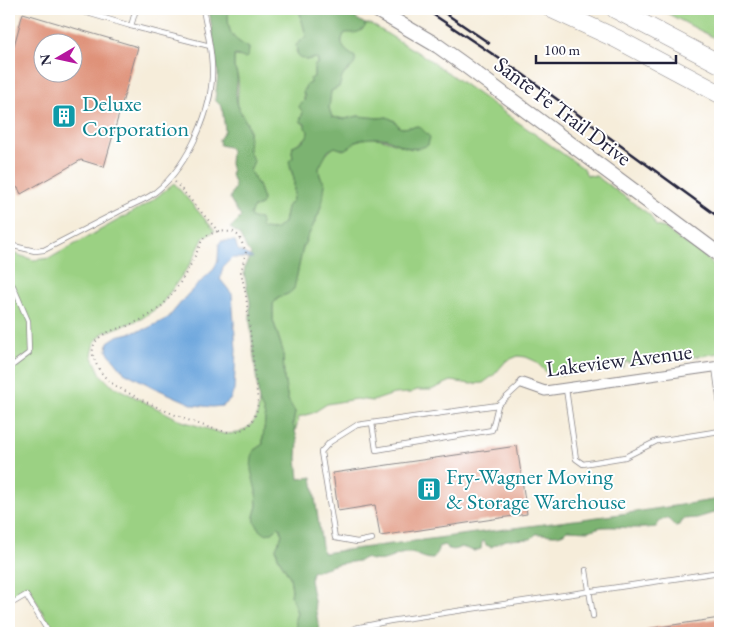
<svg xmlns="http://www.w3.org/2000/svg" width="729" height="642" font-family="'EB Garamond',serif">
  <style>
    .green { fill: #9bd183; stroke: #5e7a5f }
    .forest { fill: #7cb371; stroke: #4f6a56 }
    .water { fill: #6fa8de; stroke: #48658c }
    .building { fill: #df9279; fill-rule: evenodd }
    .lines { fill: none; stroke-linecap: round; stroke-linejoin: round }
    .service-casing { stroke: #8c888a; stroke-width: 6 }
    .minor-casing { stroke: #8c888a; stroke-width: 11 }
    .secondary-casing { stroke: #8c888a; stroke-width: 16 }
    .motorway-casing { stroke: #8c888a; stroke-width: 19 }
    .path { stroke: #8c888a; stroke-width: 2; stroke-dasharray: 1 4; stroke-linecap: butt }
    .service { stroke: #fff; stroke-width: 4.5 }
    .minor { stroke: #fff; stroke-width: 9 }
    .secondary { stroke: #fff; stroke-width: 14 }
    .motorway { stroke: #fff; stroke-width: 18 }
    .rail { stroke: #22223b; stroke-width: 2.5 }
    .labels { text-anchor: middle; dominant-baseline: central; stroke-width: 4; stroke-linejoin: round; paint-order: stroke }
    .culture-label { font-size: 22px; fill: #0d838f; stroke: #fff; text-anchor: start }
    .street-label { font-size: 22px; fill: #22223b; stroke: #fff }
  </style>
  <rect width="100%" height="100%" fill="#fff"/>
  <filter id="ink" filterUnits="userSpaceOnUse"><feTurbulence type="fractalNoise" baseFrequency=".02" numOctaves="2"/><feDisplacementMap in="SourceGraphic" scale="10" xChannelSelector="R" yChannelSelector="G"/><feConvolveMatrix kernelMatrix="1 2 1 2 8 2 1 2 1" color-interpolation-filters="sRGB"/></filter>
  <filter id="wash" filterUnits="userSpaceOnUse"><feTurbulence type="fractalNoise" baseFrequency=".0096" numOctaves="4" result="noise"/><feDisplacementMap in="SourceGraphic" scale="20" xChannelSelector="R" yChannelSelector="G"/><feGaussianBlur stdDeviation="1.12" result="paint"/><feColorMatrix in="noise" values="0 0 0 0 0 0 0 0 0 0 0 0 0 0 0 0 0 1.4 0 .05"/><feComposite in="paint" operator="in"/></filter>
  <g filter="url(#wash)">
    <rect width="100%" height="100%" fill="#f6edda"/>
    <g class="green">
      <path d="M228,9h71l7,27 -10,14 2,6 8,4 10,-2 2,2 -4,10v7l-10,12v12l-4,3 3,8 -3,9c16,12 6,18 -7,25l-1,6 1,6 -3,9 4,12v15l-2,7 -5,6 -3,16 -10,7 -12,-1 -12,-14 3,-7 8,-3 2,-6 -5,-14 -8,-14c1,-2 2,-4 3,-7 2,-5 -4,-9 -4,-14 -2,-10 3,-16 -2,-27 -4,-6 -8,-10 -9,-17 -2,-13 4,-28 -4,-38v-12l14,1 1,-9c-20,-11 -21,-17 -21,-39z"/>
      <path d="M659,9h61v32z"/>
      <path d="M365,24h6l56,34 156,110 4,7 9,1 54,39 6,11 9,2 13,11 21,12 17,16 1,4 3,1v81l-89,13 -1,-3 -3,-1h-2l-2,5 -71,9 -5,-3 -12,-12 -9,-4 -8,-1 -12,5 -12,14 -11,8 -12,1 -20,-3 -20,9h-14l-7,3 -16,1 -21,7 -17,-2 -29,5 -14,9 -14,4 -4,15 -2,-8 2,-12 -7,-12 -4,-22 -1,-27 -10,-31v-16l6,-7 9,-3 9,-19 6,-28 16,-34 6,-29c-3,-4 -7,-10 -6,-16 1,-7 10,-18 16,-21l8,3c6,-2 11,-9 16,-10 19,-7 36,5 53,9l14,-16 -7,-7 -17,2 -3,-1 -4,-6 -8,-4 -8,1 -21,-2 -13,3 -13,-2 -3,-9 2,-17 8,-4 3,-11 8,-7 5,-12c-10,-6 -18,-13 -10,-24l20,-6z"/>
      <path d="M174,183l41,48 -11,6 -13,26 -31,43 -19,13 -38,14 -8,9 -3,13 9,20 10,10 71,36 42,13 15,-1 11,-7 7,-9 2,-16c1,5 4,8 5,12 3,7 -2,21 -1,31l-9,6 3,56 -3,10 1,5 16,12 7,-6 3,2 1,6 -6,14 2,8 12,20 2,13 -1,6 6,17 -2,6 3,14h-243l-27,-46 -19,11v-346l25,8 16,-2 99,-55z"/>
    </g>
    <path class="forest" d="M209,9h19c0,22 1,28 21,39l-1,9 -4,1 -8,-3 -2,1v12c6,9 2,16 2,26 0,15 8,21 12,33 3,10 -1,15 1,23 0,4 3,7 5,11l-4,10 8,14 5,15 -2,5 -8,3 -3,7 2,3 8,1 2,10 12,1 10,-7 3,-16 5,-6 2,-7v-15l-5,-18 4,-3 -1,-6 1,-6c8,-4 15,-6 15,-15l-3,-3v-4l-5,-3 3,-9 -4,-5 1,-3 4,-3 1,-5 -2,-3 3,-8 4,-2v-4l4,-2v-11l4,-3v-3l-2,-2 -10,2 -8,-4 -2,-11 10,-9 -7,-27h42l24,15v3c-6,7 -12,6 -20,6 -8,11 0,18 10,24 2,10 -6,10 -11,17 -3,4 -3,9 -5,13l-8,4 -2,17 3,9 13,2 13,-3 20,2 9,-1 8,4 4,6 3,1 17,-2 11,11 -2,8c-16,8 -27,0 -41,-6 -6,-2 -18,-1 -24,0 -14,3 -11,15 -28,8l-7,4 -9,17 1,8 5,8 -2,16 -4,13 -16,34 -9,42 -6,5 -9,3 -6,7v16l10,31 1,27 4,22 7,12 -2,12 5,18 -1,16 2,21 13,-2 11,76 305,-40 92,-14v12l-23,7 -14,1 -3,6 -5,1 -8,-8 -7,3 -4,6c-20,3 -34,-1 -53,0 -5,0 -10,3 -15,4 -7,0 -14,-1 -21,-1 -7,9 -21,3 -31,4l-5,5 -25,1 -15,7 -5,-2 -2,-4 -2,1 -1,7 -7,2 -13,-4c-8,4 -11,4 -17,-2l-6,2v5l-5,7c-9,0 -15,-5 -23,-6 -8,-1 -16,4 -23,6 -8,3 -16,1 -23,-1l-5,3 -22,3 -25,8 -2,8 10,53h-22l-3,-14 2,-6 -6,-17 1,-6 -2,-13 -12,-20 -2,-9 6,-13 -1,-6 -3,-2 -7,6 -6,1 -6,-5 -4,-7 -1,-6 3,-10 -1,-15 -5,-21 1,-13 2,-7 9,-6c-1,-9 4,-25 1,-31 -1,-4 -4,-7 -5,-12l-9,-79v-20l-6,-29 1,-7 6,-12 -3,-3 -9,-17 -9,-6 11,-11 -11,-18c4,-15 8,-7 1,-24l1,-4 -2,-7 1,-14 -3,-3 -8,-2 -1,-5 6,-10 -3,-23 -7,-7 3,-26z"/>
    <path class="water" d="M221,241h14l3,9 15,8h-21l-9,9 -3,12 12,15 4,56 -2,40 -4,10 -7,6 -11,1 -18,-2 -39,-17 -31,-16 -17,-21 1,-9 9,-6 29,-7 22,-11 20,-24 26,-25 4,-9 1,-16z"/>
    <g id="blocks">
      <g class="building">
        <path d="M23,13l115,34 -34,120 -23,-7 -60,34 -3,-6 -9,-3v-121zM42,42h30v30h-30z"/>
        <path d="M517,446l10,68 -147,22 -5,-31 -37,6 -5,-38z"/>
        <path d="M720,618v15h-74v-4z"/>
      </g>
    </g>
  </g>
  <g filter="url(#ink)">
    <use href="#blocks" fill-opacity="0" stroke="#8c888a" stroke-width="1"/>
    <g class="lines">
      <g class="service-casing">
        <g id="service">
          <path d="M74,9l57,17 79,20"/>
          <path d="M131,26l5,-17"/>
          <path d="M9,245l26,6 9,-1c24,-12 48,-25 72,-37 11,-6 23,-11 34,-17 34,-23 60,-78 62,-119 1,-23 -5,-46 -9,-68"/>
          <path d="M9,285l4,1 15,35 1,32 -20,15"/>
          <path d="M715,367l5,38"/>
          <path d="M566,389l10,70 7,5 42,-7 32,-16 63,-10"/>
          <path d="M372,423l4,27 116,-20 6,-25"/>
          <path d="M372,539l-15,3 -22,-4 -14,-86 9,-10 27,-17 141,-20 24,-22"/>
          <path d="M586,570l7,46"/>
          <path d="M9,605l17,-10 23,38"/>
          <path d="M347,633l8,-5 35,-7 330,-49"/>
        </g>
      </g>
      <g class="minor-casing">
        <path id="minor" d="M522,383l23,8 175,-25"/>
      </g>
      <g class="secondary-casing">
        <path id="secondary" d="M375,9l63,37 28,20 254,189"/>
      </g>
      <g class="motorway-casing">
        <g id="motorway">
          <path d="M552,9l65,30 103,55"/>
          <path d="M615,9l105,55"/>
        </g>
      </g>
      <path class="path" d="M175,182l43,49 15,1 6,4 7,16 -5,20 5,23 12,107c-1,15 -7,27 -24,30 -20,3 -108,-37 -125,-51 -7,-6 -14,-17 -16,-26 -3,-20 20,-25 34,-29 9,-4 19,-8 27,-14 19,-12 40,-51 48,-72l4,-4 12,-5"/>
      <use href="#service" class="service"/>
      <use href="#minor" class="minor"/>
      <use href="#secondary" class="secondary"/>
      <use href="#motorway" class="motorway"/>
      <g class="rail">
        <path d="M425,9l96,64 199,145"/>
        <path d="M439,9l50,34"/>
      </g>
    </g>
  </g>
  <defs>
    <g id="building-square" transform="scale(1.25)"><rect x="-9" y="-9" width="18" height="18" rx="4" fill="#0f9aa8" stroke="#fff"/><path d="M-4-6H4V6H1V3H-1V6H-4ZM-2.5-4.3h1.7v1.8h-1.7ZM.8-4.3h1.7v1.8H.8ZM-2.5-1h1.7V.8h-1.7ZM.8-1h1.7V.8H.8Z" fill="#fff"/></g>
  </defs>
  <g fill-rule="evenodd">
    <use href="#building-square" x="64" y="116"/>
    <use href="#building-square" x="429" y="489"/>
  </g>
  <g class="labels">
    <g class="culture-label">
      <text x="82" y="103">Deluxe<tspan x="82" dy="25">Corporation</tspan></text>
      <text x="446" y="476">Fry-Wagner Moving<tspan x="446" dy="25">&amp; Storage Warehouse</tspan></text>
    </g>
    <g class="street-label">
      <text transform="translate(563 111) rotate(37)">Sante Fe Trail Drive</text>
      <text transform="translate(619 360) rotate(-7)">Lakeview Avenue</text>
    </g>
  </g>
  <rect width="729" height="642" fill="none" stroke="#fff" stroke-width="30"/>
  <g transform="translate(58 58) rotate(261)"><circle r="24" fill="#ffffff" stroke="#a7a7b1"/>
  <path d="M0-4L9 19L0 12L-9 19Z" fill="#b5179e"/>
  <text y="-8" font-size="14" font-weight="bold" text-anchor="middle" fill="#22223b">N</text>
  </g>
  <path d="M536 55v8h140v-8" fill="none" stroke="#22223b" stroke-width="2.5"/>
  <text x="544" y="55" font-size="15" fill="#22223b" stroke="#ffffff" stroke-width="4" paint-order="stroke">100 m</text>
</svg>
